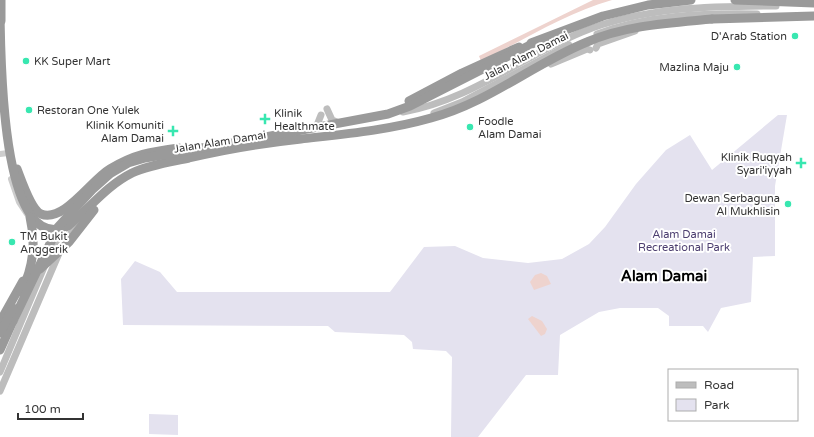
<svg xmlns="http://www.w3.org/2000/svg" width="814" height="437" font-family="'Varela Round',sans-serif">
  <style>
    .green { fill: #e4e2ef }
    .water { fill: #eed3ce }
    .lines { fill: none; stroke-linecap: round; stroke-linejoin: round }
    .tertiary { stroke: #cdcdcd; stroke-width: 6 }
    .secondary { stroke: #bdbdbd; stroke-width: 7 }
    .motorway { stroke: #9a9a9a; stroke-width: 9 }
    .motorway-bridge { stroke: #9a9a9a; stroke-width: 9 }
    .poi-dot { fill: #38e7b0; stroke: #fff; stroke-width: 1.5 }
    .labels { text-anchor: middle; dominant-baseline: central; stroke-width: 4; stroke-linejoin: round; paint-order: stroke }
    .poi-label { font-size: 11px; fill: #333; stroke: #fff; text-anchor: end }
    .street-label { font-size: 11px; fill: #333; stroke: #fff }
    .park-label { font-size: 11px; fill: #4d3f70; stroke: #fff }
    .district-label { font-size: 15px; font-weight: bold; fill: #000; stroke: #fff }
  </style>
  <rect width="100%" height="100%" fill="#fff"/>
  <g class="green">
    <path d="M778,115h9l-12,71v70l-22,1 -2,45 -30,6 -13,24 -5,-6h-34v-10l-11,-8h-38l-21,4 -39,23 -2,40h-32l-48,62h-27l1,-80 -6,-6 -33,-2 -1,-7 -8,-7 -69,-3 -7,-6 -205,-1 -2,-46 14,-18 25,11 17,20h213l34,-45 31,-1 28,12 45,5 34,-4 27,-15 16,-17 31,-43 30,-34 24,-15 22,35z"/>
    <path d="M149,414l29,1v20l-29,-1z"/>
  </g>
  <g class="water">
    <path d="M593,0h19c-46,13 -88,40 -131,61l-2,-5z"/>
    <path d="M541,273l6,3 4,8 -17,6 -4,-8 5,-7z"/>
    <path d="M532,316l10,5 5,8 -2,5 -4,2 -13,-17z"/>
  </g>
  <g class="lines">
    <g class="tertiary">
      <path d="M0,154l8,-1"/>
      <path d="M11,179l8,23 8,12"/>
    </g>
    <g class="secondary">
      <path d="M597,34c51,-19 106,-21 160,-20"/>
      <path d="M596,48l2,-4 37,-13"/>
      <path d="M551,64l36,-15 3,1"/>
      <path d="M327,109l5,11 7,3"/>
      <path d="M403,112c65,-11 119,-55 179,-80 61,-25 129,-26 194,-26"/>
      <path d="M434,113l28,-11 107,-57"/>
      <path d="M313,128l4,-3 4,-10"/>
      <path d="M208,149l24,-5"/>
      <path d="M67,238l15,-20"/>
      <path d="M55,243l13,-19"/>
      <path d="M0,372l45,-107"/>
      <path d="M0,391l60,-140"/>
    </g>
    <g class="motorway">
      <path d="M735,0l79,3"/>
      <path d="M712,19l102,-3"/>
      <path d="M531,43l72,-27 45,-11 43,-5"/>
      <path d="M409,101l53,-28 57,-26"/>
      <path d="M17,169c4,10 14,41 24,45 23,9 50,-34 69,-45 25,-15 40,-17 69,-21"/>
      <path d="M0,322l23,-41"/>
      <path d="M0,350l13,-29"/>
    </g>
    <g class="motorway-bridge">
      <path d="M1,0v21"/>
      <path d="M0,15c1,38 0,244 68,211 22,-18 38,-40 64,-53 17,-8 38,-11 57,-15 37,-9 75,-15 112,-19 44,-5 88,-9 130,-21 57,-15 102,-54 156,-76 39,-17 83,-19 125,-23"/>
      <path d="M227,144l161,-30 22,-8 128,-65"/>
      <path d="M40,269l29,-27 25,-32"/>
      <path d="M21,292c13,-25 15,-49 9,-75"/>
      <path d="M13,321l45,-94 34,-37 19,-17 17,-10 17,-5 68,-12"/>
      <path d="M0,333l13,-25"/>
    </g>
  </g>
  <g class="poi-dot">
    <circle cx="795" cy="36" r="4"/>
    <circle cx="26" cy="61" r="4"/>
    <circle cx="737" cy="67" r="4"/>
    <circle cx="29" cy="110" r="4"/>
    <path d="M263 113h4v4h4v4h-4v4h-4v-4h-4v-4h4z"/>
    <circle cx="470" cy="127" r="4"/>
    <path d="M171 125h4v4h4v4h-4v4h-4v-4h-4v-4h4z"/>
    <path d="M799 157h4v4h4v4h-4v4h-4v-4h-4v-4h4z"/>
    <circle cx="788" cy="204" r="4"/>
    <circle cx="12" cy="242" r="4"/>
  </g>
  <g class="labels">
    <g class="poi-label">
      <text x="787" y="36">D'Arab Station</text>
      <text x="34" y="61" text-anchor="start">KK Super Mart</text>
      <text x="729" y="67">Mazlina Maju</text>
      <text x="37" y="110" text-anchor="start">Restoran One Yulek</text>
      <text x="274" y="113" text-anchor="start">Klinik<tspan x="274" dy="13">Healthmate</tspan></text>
      <text x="478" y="121" text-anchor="start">Foodle<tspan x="478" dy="13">Alam Damai</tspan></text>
      <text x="164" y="125">Klinik Komuniti<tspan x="164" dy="13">Alam Damai</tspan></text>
      <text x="792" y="157">Klinik Ruqyah<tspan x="792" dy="13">Syari'iyyah</tspan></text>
      <text x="780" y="198">Dewan Serbaguna<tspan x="780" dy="13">Al Mukhlisin</tspan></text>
      <text x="20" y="236" text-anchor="start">TM Bukit<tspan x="20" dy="13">Anggerik</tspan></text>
    </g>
    <g class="street-label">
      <text transform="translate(526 56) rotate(-27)">Jalan Alam Damai</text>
      <text transform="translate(220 142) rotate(-9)">Jalan Alam Damai</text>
    </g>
    <g class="park-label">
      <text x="684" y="234">Alam Damai<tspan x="684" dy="13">Recreational Park</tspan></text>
    </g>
    <g class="district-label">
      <text x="664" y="276">Alam Damai</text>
    </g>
  </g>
  <rect x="668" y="369" width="130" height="52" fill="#ffffff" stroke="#adadad"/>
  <rect x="676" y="382" width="20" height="6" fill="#bdbdbd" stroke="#adadad"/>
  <text x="704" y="389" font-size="12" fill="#333333">Road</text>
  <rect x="676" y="399" width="20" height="12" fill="#e4e2ef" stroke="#adadad"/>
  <text x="704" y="409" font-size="12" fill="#333333">Park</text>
  <path d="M18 413v6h65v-6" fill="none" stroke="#333333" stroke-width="2"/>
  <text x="24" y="413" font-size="12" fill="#333333" stroke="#ffffff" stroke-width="3" paint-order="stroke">100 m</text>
</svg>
